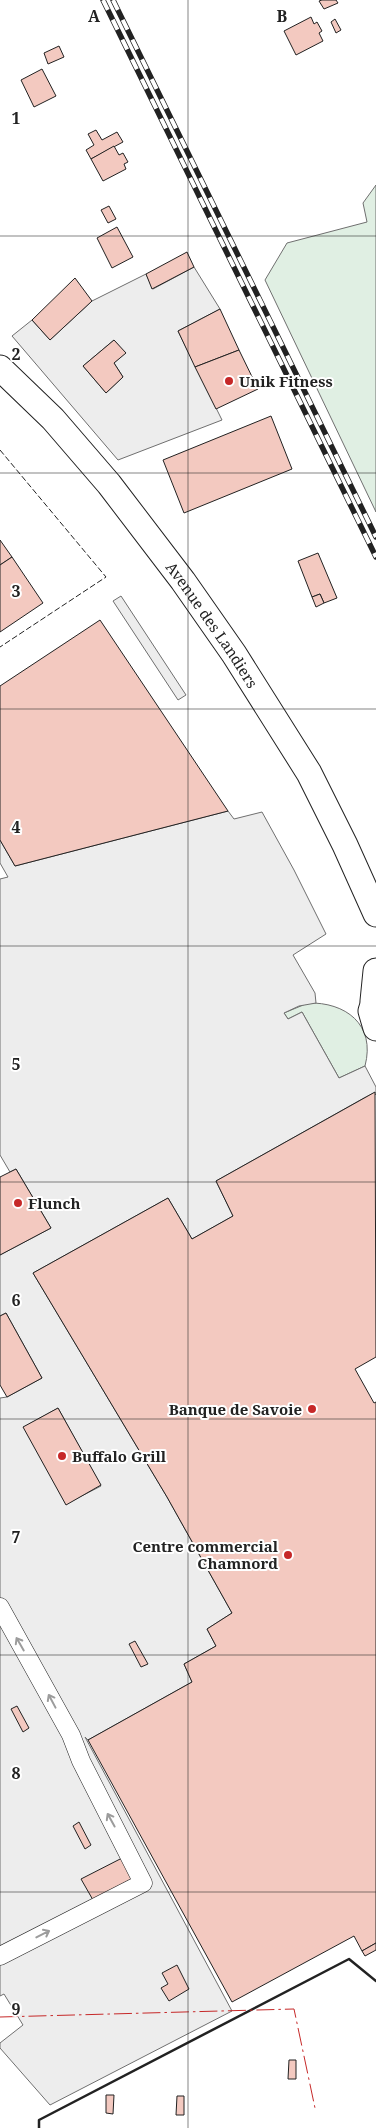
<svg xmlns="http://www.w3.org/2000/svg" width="376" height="2128" font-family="'Noto Serif',serif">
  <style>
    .green { fill: #e0efe3; stroke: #6f6f6f }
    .parking { fill: #ededed; stroke: #6f6f6f; fill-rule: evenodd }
    .building { fill: #f3c9c0; stroke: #222 }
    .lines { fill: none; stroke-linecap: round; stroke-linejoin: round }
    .minor-casing { stroke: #222; stroke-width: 19 }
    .secondary-casing { stroke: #222; stroke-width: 27 }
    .minor { stroke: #fff; stroke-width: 18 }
    .secondary { stroke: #fff; stroke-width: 25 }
    .rail-casing { stroke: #222; stroke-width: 5.5 }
    .rail { stroke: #fff; stroke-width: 4; stroke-dasharray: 11; stroke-linecap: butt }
    .fence { stroke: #222; stroke-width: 1; stroke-dasharray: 6 2.5; stroke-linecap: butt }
    .wall { stroke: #222; stroke-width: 2.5 }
    .power { stroke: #c62828; stroke-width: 1; stroke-dasharray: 18 4 2.5 4; stroke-linecap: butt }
    .oneway { stroke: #9c9c9c }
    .grid { fill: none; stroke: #222; stroke-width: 1; stroke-opacity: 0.55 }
    .poi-dot { fill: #c62828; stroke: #fff; stroke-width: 2 }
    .labels { text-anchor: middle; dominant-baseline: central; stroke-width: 4; stroke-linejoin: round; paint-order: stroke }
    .poi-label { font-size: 15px; font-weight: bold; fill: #222; stroke: #fff; text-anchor: start }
    .street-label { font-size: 15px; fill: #222; stroke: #fff }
    .grid-label { font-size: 16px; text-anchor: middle; font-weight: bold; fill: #222; stroke: #fff; stroke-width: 4; stroke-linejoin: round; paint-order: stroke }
  </style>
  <rect width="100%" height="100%" fill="#fff"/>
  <g class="green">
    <path d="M376,185v327l-111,-232 22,-37 80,-21 -4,-19z"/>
    <path d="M308,1003c37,-1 68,21 57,63l-26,12 -37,-66 -14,7 -4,-6z"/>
  </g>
  <g class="parking">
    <path d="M194,267l26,42 -42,22 44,89 -104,40 -106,-124 20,-16 18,20 42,-39 54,-27 7,15zM114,340l11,13 -11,10 9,14 -17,16 -23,-27z"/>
    <path d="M121,596l65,99 -8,5 -65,-99z"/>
    <path d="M228,811l6,8 28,-7 32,58 32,64 -33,21 22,38 1,10 -17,3 -15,7 4,6 14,-7 37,66 26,-12 11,21v8l-2,-2 -10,5 -148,83 17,35 -41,23 -24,-41 -135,75 134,224 65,116 -25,16 9,17 -32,18 8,18 -104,58 -3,-3 147,274 -182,94 -50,-57v-5l23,-18 -19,-31 -4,2v-598l7,-1 35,-19 -36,-65 -6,3v-61l51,-27 -35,-59 -6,3 -10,-17v-276l8,-2 -8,-14v-23l15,26zM58,1408l43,78 -35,18 -42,-77z"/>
  </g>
  <g class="building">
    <path d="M322,0h14l2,3 -14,6 -5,-8z"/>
    <path d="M311,17l3,7 3,-2 5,9 -3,2 4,8 -27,14 -12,-24z"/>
    <path d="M335,19l6,11 -5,3 -5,-11z"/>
    <path d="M59,46l5,11 -16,7 -4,-11z"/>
    <path d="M42,69l14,27 -22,11 -13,-27z"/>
    <path d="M96,130l6,10 15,-8 6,10 -32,17 -5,-9 8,-5 -6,-11z"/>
    <path d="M114,146l5,9 4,-2 5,9 -4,2 2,5 -23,12 -12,-22z"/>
    <path d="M109,206l7,13 -8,4 -7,-13z"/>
    <path d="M117,227l16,30 -21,11 -15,-30z"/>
    <path d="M187,252l7,15 -42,22 -6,-15z"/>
    <path d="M75,278l17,23 -42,39 -18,-20z"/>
    <path d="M220,309l19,41 -44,17 -17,-36z"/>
    <path d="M114,340l12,13 -12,10 9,14 -17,16 -23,-27z"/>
    <path d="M239,350l19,39 -42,20 -21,-42z"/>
    <path d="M271,416l21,53 -108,44 -21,-53z"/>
    <path d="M0,540l12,17 -12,8z"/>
    <path d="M318,553l19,45 -13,5 -4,-9 -8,3 -14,-36z"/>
    <path d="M12,557l31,46 -43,29v-67z"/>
    <path d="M320,594l4,9 -8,4 -4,-10z"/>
    <path d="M100,620l128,191 -213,55 -15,-26v-154z"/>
    <path d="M375,1092l1,265 -21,12 19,34 2,-1v541l-14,8 -8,-15 -122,66 -144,-262 104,-58 -8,-18 32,-18 -9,-17 25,-16 -65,-116 -134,-224 135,-75 24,41 41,-23 -17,-35z"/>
    <path d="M16,1169l35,59 -51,27v-78z"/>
    <path d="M6,1313l36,65 -35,19 -7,-12v-69z"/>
    <path d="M58,1408l43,77 -35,20 -43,-78z"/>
    <path d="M135,1641l13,23 -7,3 -12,-23z"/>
    <path d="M17,1706l12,22 -6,4 -12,-23z"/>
    <path d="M79,1822l12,23 -6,4 -12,-23z"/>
    <path d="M126,1856l11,20 -44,24 -12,-21z"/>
    <path d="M376,1943v7l-11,6 -3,-5z"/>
    <path d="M177,1965l12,24 -20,12 -8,-13 7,-4 -6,-11z"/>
    <path d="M289,2060h7v19h-8z"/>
    <path d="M106,2095h8l-1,19 -7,-1z"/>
    <path d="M177,2096h7v19h-8z"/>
  </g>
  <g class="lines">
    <g class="minor-casing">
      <path id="minor" d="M0,1607l71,128 10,26 62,122 -143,73"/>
    </g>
    <g class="secondary-casing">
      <g id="secondary">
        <path id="s1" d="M0,368l53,51 56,65 74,97 51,73 75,119 36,72 31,69"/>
        <path d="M376,995l-5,16 5,17"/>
        <path d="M373,1001l3,-30"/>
      </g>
    </g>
    <use href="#minor" class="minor"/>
    <use href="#secondary" class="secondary"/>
    <g class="rail-casing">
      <g id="rail">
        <path d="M103,0l273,557"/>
        <path d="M113,0l263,537"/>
      </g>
    </g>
    <use href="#rail" class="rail"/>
    <path class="fence" d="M0,450l106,127 -106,70"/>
    <path class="wall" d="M39,2128v-8l310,-161 27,22"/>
    <path class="power" d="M0,2017l294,-8 21,99"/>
  </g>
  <defs><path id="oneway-shaft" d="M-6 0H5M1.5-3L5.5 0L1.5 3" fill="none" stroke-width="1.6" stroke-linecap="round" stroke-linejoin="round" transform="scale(1.25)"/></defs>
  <g class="oneway">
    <use href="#oneway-shaft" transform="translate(20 1644) rotate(-120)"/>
    <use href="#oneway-shaft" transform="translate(52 1701) rotate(-118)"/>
    <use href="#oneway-shaft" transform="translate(111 1820) rotate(-119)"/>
    <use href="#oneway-shaft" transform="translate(43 1934) rotate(-27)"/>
  </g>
  <path class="grid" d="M188,0v2128M0,236h376M0,473h376M0,709h376M0,946h376M0,1182h376M0,1419h376M0,1655h376M0,1892h376"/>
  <g class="poi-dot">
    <circle cx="229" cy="381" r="5"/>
    <circle cx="18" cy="1203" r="5"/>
    <circle cx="312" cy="1409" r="5"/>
    <circle cx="62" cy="1456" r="5"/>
    <circle cx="288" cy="1555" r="5"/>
  </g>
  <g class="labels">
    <g class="poi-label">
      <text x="239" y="381">Unik Fitness</text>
      <text x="28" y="1203">Flunch</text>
      <text x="302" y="1409" text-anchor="end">Banque de Savoie</text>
      <text x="72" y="1456">Buffalo Grill</text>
      <text x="278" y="1546" text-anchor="end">Centre commercial<tspan x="278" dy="17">Chamnord</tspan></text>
    </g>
    <g class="street-label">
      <text stroke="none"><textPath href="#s1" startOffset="334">Avenue des Landiers</textPath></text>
    </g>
  </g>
  <g class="grid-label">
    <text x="94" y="22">A</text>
    <text x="282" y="22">B</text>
    <text x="16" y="124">1</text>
    <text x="16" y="360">2</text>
    <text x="16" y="597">3</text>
    <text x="16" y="833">4</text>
    <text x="16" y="1070">5</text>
    <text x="16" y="1306">6</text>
    <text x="16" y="1543">7</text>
    <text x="16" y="1779">8</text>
    <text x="16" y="2015">9</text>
  </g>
</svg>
